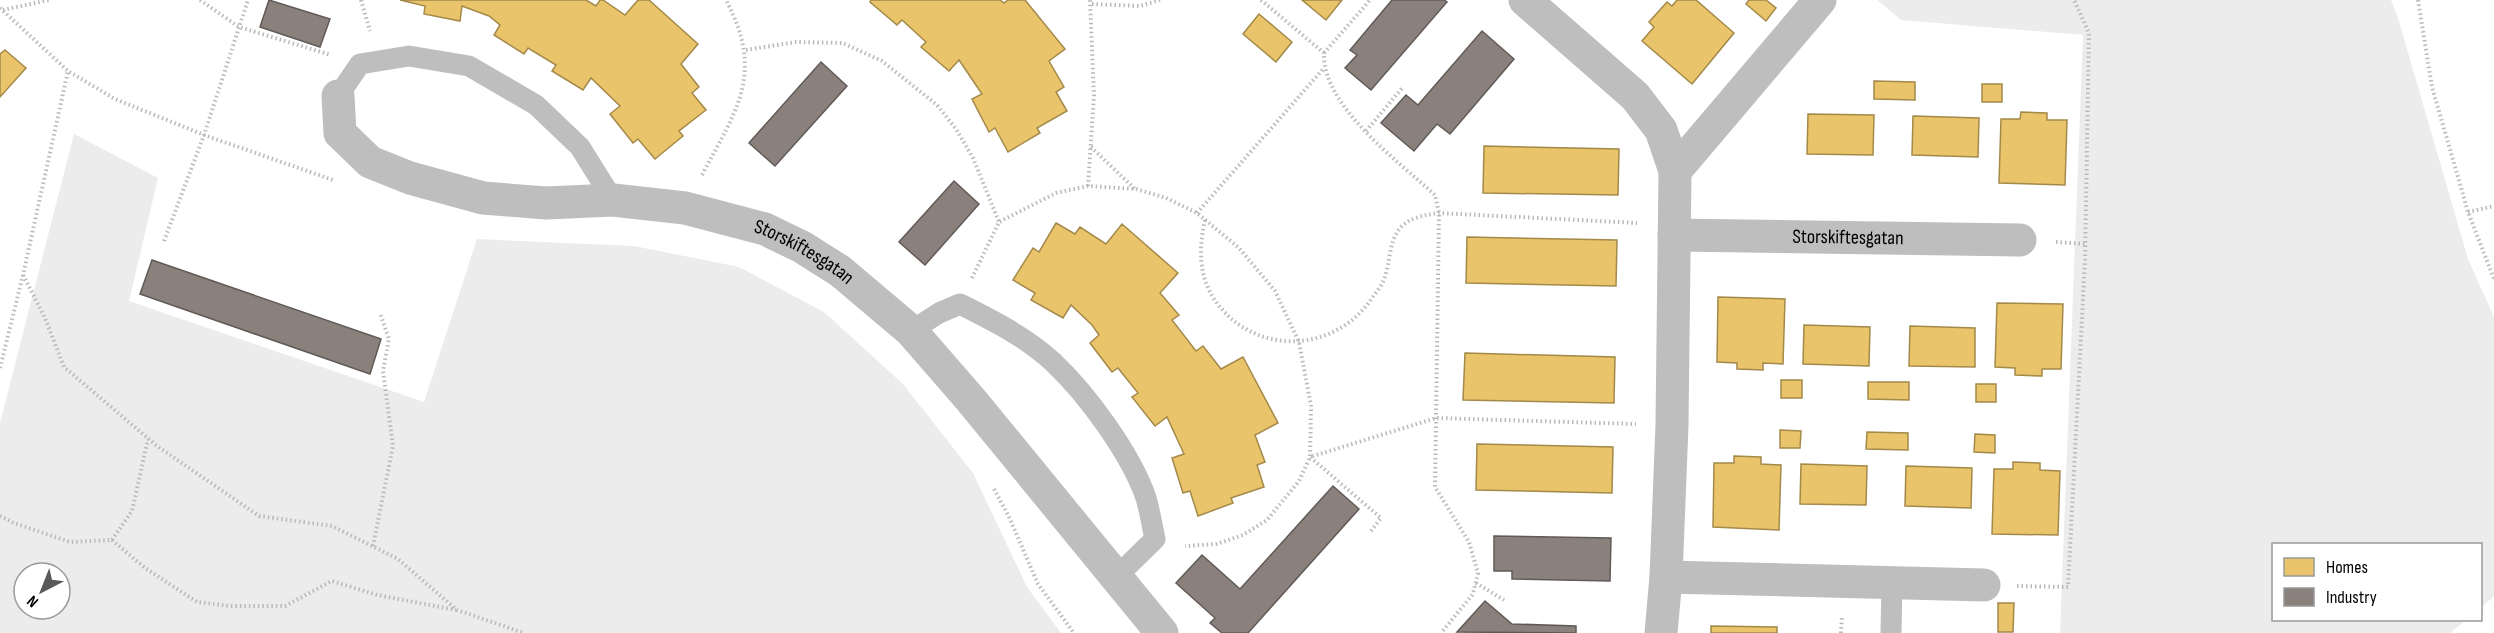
<svg xmlns="http://www.w3.org/2000/svg" width="2494" height="633" font-family="'Sofia Sans Condensed',sans-serif">
  <style>
    .green { fill: #ececec; fill-rule: evenodd }
    .homes { fill: #e9c46a; stroke: #a3894a; stroke-width: 1.5 }
    .industry { fill: #8a817c; stroke: #615a57; stroke-width: 1.5 }
    .lines { fill: none; stroke-linecap: round; stroke-linejoin: round }
    .path { stroke: #b9b9b9; stroke-width: 4; stroke-dasharray: 1.5 3; stroke-linecap: butt }
    .lane { stroke: #bebebe; stroke-width: 21 }
    .street { stroke: #bebebe; stroke-width: 33 }
    .labels { text-anchor: middle; dominant-baseline: central; stroke-width: 6; stroke-linejoin: round; paint-order: stroke }
    .street-label { font-size: 20px; fill: #000; stroke: #fff }
  </style>
  <rect width="100%" height="100%" fill="#fff"/>
  <g class="green">
    <path d="M1877,0h514l7,18 70,241 26,58v279l-13,12 -1,-64h-206v76h192l-16,13h-390l23,-598 -182,-15z"/>
    <path d="M74,134l84,44 -29,123 295,101 53,-163 157,7 105,21 85,45 79,72 70,89 54,114 34,46h-1061v-210zM24,573h36v36h-36z"/>
  </g>
  <g class="homes">
    <path d="M400,0h186l10,6 4,-6h3l22,15 13,-15h11l49,44 -17,20 18,23 -7,6 14,17 -27,21 4,5 -28,23 -17,-20 -5,4 -23,-29 10,-8 -29,-28 -8,12 -31,-19 4,-6 -28,-17 -4,6 -30,-19 6,-10 -11,-9 -27,-10 -2,15 -36,-7 1,-8z"/>
    <path d="M871,0h129l4,3 4,-3h17l40,49 -16,12 15,26 -8,5 11,19 -30,17 3,5 -32,19 -13,-24 -6,4 -17,-33 10,-5 -23,-34 -10,11 -28,-24 5,-5 -24,-22 -5,5 -27,-23z"/>
    <path d="M1302,0h40l-16,20z"/>
    <path d="M1677,0h19l38,33 -42,51 -50,-43 12,-14 -5,-5 18,-20 5,4z"/>
    <path d="M1749,0h17l10,8 -10,13 -20,-17z"/>
    <path d="M1259,14l33,28 -16,20 -33,-28z"/>
    <path d="M5,50l21,18 -26,29v-43z"/>
    <path d="M1874,81l41,1v18l-41,-1z"/>
    <rect x="1982" y="84" width="20" height="18"/>
    <path d="M2021,112l26,1v7h20l-2,65 -66,-2 2,-64h19z"/>
    <path d="M1808,114l66,1 -1,40 -66,-1z"/>
    <path d="M1913,116l66,2 -1,39 -66,-2z"/>
    <path d="M1484,146l135,3 -1,46 -135,-2z"/>
    <path d="M1056,223l19,11 5,-7 26,17 16,-20 56,49 -18,20 19,22 -7,5 24,31 7,-5 18,23 22,-12 35,66 -23,12 10,27 -8,3 7,22 -33,11 2,5 -35,13 -8,-25 -7,2 -11,-35 12,-4 -17,-37 -12,9 -23,-29 6,-4 -20,-25 -6,4 -22,-29 9,-8 -7,-10 -21,-20 -8,13 -32,-18 4,-7 -22,-13 20,-32 6,4z"/>
    <path d="M1467,237l150,3 -1,46 -150,-3z"/>
    <path d="M1718,297l67,2 -2,65 -20,-1v7l-26,-1v-6l-20,-1z"/>
    <path d="M1997,303l66,1 -2,65h-19v7l-27,-1v-7l-20,-1z"/>
    <path d="M1804,325l66,2 -1,39 -66,-2z"/>
    <path d="M1910,326l65,2v39l-66,-1z"/>
    <path d="M1465,353l150,4 -1,46 -151,-3z"/>
    <rect x="1781" y="380" width="21" height="18"/>
    <path d="M1868,382h41v18l-41,-1z"/>
    <rect x="1976" y="384" width="20" height="18"/>
    <path d="M1780,430l21,1 -1,17h-20z"/>
    <path d="M1867,432l41,1v17l-42,-1z"/>
    <path d="M1975,434l20,1v18l-21,-1z"/>
    <path d="M1477,444l136,3 -1,46 -136,-3z"/>
    <path d="M1734,456l27,1v7l20,1 -2,65 -66,-3 1,-64h20z"/>
    <path d="M2013,462l27,1v7l20,1 -2,64 -66,-1 2,-65h19z"/>
    <path d="M1801,464l66,2 -1,39 -66,-1z"/>
    <path d="M1906,466l66,2 -1,40 -66,-2z"/>
    <path d="M1998,603h16l-1,29h-15z"/>
    <path d="M1711,626l66,1v6h-66z"/>
  </g>
  <g class="industry">
    <path d="M269,0l61,19 -10,28 -60,-20z"/>
    <path d="M1392,0h52l3,2 -76,88 -26,-22 12,-13 -7,-5z"/>
    <path d="M1482,31l32,28 -64,75 -13,-10 -23,27 -33,-28 25,-28 12,10z"/>
    <path d="M821,62l26,24 -72,80 -26,-23z"/>
    <path d="M954,181l25,23 -54,61 -26,-23z"/>
    <path d="M152,260l229,79 -11,35 -230,-80z"/>
    <path d="M1333,486l26,23 -111,124h-26l-12,-10 5,-5 -39,-35 26,-28 38,34z"/>
    <path d="M1494,536l117,2 -1,43 -98,-2v-8h-18z"/>
    <path d="M1485,601l27,23 64,2v7l-119,-1z"/>
  </g>
  <g class="lines">
    <g class="path">
      <path d="M200,0l39,27 92,28"/>
      <path d="M361,0l9,31"/>
      <path d="M1261,0l63,53c-2,53 74,108 111,142l4,18 -4,274 34,55 9,31 -5,21 -32,39"/>
      <path d="M2418,0l14,87 36,125 26,67"/>
      <path d="M1092,4l48,2 20,-6"/>
      <path d="M0,8l68,63 47,28 89,36 129,45"/>
      <path d="M3,10l46,-10"/>
      <path d="M746,50l50,-8 47,1 39,18 55,44 19,24 17,29 26,64"/>
      <path d="M1324,53l46,-53"/>
      <path d="M1366,131l37,-44"/>
      <path d="M1091,147l44,42"/>
      <path d="M702,175c35,-66 63,-101 24,-175"/>
      <path d="M1088,186l6,-90 -4,-96"/>
      <path d="M2468,212l26,-6"/>
      <path d="M1197,213l127,-145"/>
      <path d="M1205,220c-6,27 -7,54 9,79 38,57 120,56 158,-1 4,-6 10,-12 12,-19 7,-17 4,-37 17,-52 10,-10 24,-12 38,-14l198,10"/>
      <path d="M164,241l40,-106 44,-135"/>
      <path d="M2056,242l29,2"/>
      <path d="M23,275l22,43 19,49 93,79 102,70 73,10 66,33 59,51 67,23"/>
      <path d="M972,278l27,-56 57,-29 32,-7 48,3 30,9 31,15 42,35 36,43 24,51 12,64 -1,51 -11,24 -32,39 -24,15 -26,9 -32,2"/>
      <path d="M0,368l23,-93 45,-204"/>
      <path d="M994,489l15,28 29,67 36,49"/>
      <path d="M0,516l14,7 56,19 42,-2 20,-29 16,-72"/>
      <path d="M1371,531l10,-13 -71,-61 126,-39 200,6"/>
      <path d="M112,540l33,28 52,34 33,4h55l47,-25 45,14 79,15"/>
      <path d="M373,546l20,-100 -10,-75 6,-32 -9,-26"/>
      <path d="M1476,583l28,17"/>
      <path d="M2017,586l51,1 17,-327 4,-227 -15,-33"/>
      <path d="M1841,633l1,-17"/>
    </g>
    <g class="lane">
      <path d="M338,96l22,-32 49,-8 60,10 67,39 44,42 33,53"/>
      <path d="M911,331l28,-18 21,-9c32,16 66,33 93,58 34,32 78,92 93,136 4,13 6,28 9,41l-40,39"/>
      <path d="M1891,633l1,-51"/>
    </g>
    <g class="street">
      <path d="M1525,0l110,96 26,34 14,41 -3,254 -6,152 -5,56"/>
      <path id="s1" d="M338,96l2,37 30,29 40,16 73,20 63,5 67,-3 72,8 80,21 37,18 38,24 71,60 60,69 191,233"/>
      <path d="M1675,171l145,-171"/>
      <path id="s2" d="M1674,235l346,5"/>
      <path d="M1666,577l318,8"/>
    </g>
  </g>
  <g class="labels">
    <g class="street-label">
      <text stroke="none"><textPath href="#s2" startOffset="174">Storskiftesgatan</textPath></text>
      <text stroke="none"><textPath href="#s1" startOffset="528">Storskiftesgatan</textPath></text>
    </g>
  </g>
  <rect x="2272" y="543" width="210" height="78" fill="#ffffff" stroke="#999999" stroke-width="1.5"/>
  <rect x="2284" y="558" width="30" height="18" fill="#e9c46a" stroke="#999999" stroke-width="1.5"/>
  <text x="2326" y="573" font-size="18" fill="#000000">Homes</text>
  <rect x="2284" y="588" width="30" height="18" fill="#8a817c" stroke="#999999" stroke-width="1.5"/>
  <text x="2326" y="603" font-size="18" fill="#000000">Industry</text>
  <g transform="translate(42 591) rotate(222)"><circle r="28" fill="#ffffff" stroke="#999999" stroke-width="1.5"/>
  <path d="M0-4.5L10 22L0 15L-10 22Z" fill="#595959"/>
  <text y="-9" font-size="16" font-weight="bold" text-anchor="middle" fill="#000000">N</text>
  </g>
</svg>
